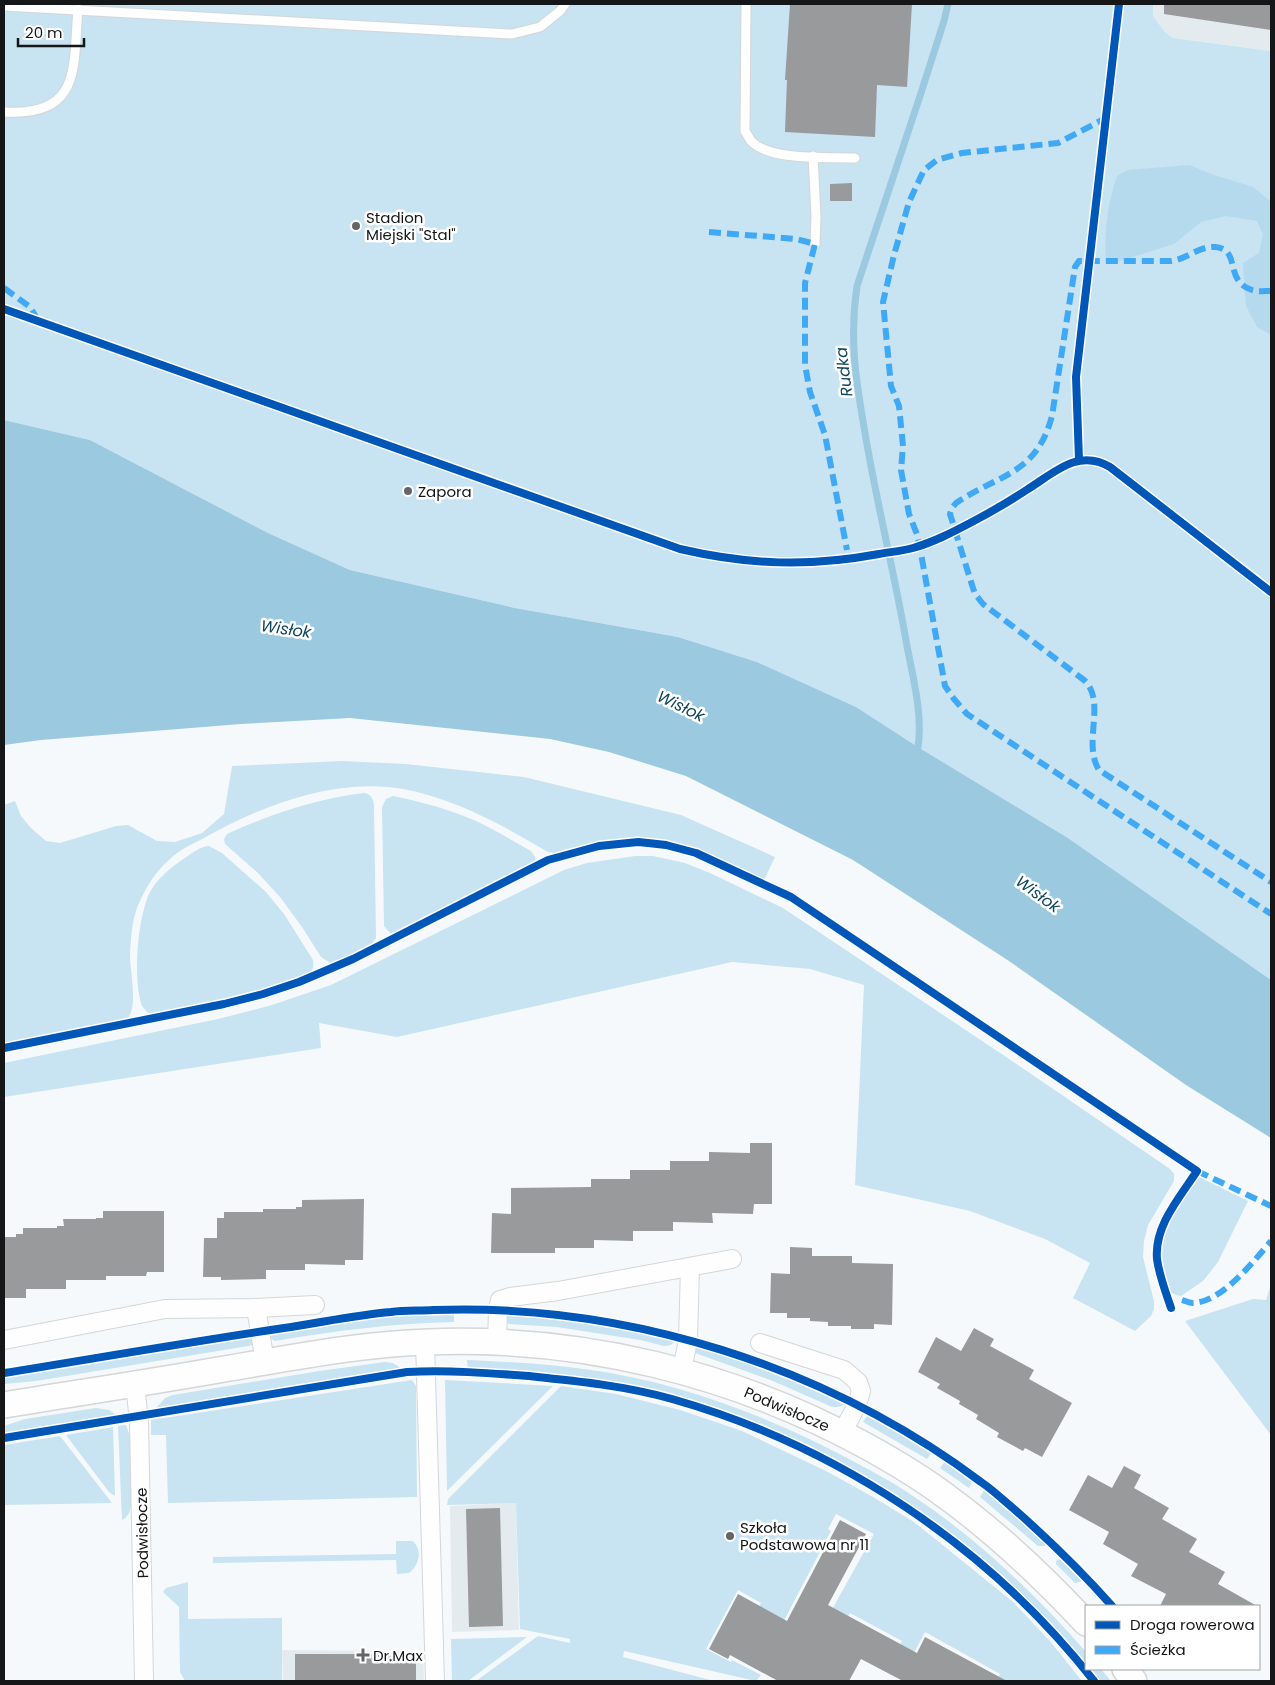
<svg xmlns="http://www.w3.org/2000/svg" width="1275" height="1685" font-family="Poppins,sans-serif">
  <style>
    .built { fill: #e3ebef }
    .green { fill: #c8e3f2 }
    .forest { fill: #b5daed }
    .water { fill: #9bc9e0 }
    .lines { fill: none; stroke-linecap: round; stroke-linejoin: round }
    .stream { stroke: #9bc9e0; stroke-width: 7 }
    .building { fill: #989a9b }
    .lane-casing { stroke: #d4d6d7; stroke-width: 11 }
    .street-casing { stroke: #d4d6d7; stroke-width: 20 }
    .secondary-casing { stroke: #d4d6d7; stroke-width: 28 }
    .lane { stroke: #fefefe; stroke-width: 9 }
    .street { stroke: #fefefe; stroke-width: 18 }
    .secondary { stroke: #fefefe; stroke-width: 25 }
    .quiet { stroke: #3fa9f5; stroke-width: 6; stroke-dasharray: 12 6; stroke-linecap: butt }
    .cycleway-casing { stroke: #fff; stroke-width: 11 }
    .cycleway { stroke: #0057b8; stroke-width: 8 }
    .poi-dot { fill: #636567; stroke: #fff; stroke-width: 2 }
    .labels { text-anchor: middle; dominant-baseline: central; stroke-width: 5; stroke-linejoin: round; paint-order: stroke }
    .poi-label { font-size: 15px; fill: #141617; stroke: #fff; text-anchor: start }
    .street-label { font-size: 15px; fill: #141617; stroke: #fff }
    .water-label { font-size: 16px; font-style: italic; fill: #10475d; stroke: #fff }
  </style>
  <rect width="100%" height="100%" fill="#f6f9fb"/>
  <g class="built">
    <path d="M1153,4h118v47l-98,-13 -9,-7 -11,-15z"/>
    <path d="M516,1503l3,127 -67,2 -2,-126z"/>
    <path d="M282,1650l141,1 1,30h-141z"/>
  </g>
  <g class="green">
    <path d="M4,4h1149v12l11,15 9,7 98,13v929l-203,-142 -150,-91 -62,-40 -99,-45 -79,-25 -163,-29 -165,-38 -82,-37 -178,-93 -86,-20z"/>
    <path d="M342,761l64,3 118,13 157,38 94,42 -11,23c-51,-24 -96,-48 -154,-39 -19,2 -37,9 -56,12l-6,-1c-46,-27 -92,-53 -145,-63 -66,-12 -141,16 -199,49 -11,6 -26,12 -35,22 -13,11 -23,27 -30,43 -7,15 -8,35 -9,52 0,16 8,51 -2,63l-124,27v-240l11,-4 6,15 10,12 15,13 14,2 56,-17 12,-1 29,16 18,1 27,-9 22,-19 8,-48z"/>
    <path d="M364,793c7,1 9,5 10,12l2,133 -4,5 -4,4 -36,17 -11,-7 -19,-30 -22,-30 -23,-25 -32,-28 -1,-5 3,-5c44,-20 88,-35 137,-41z"/>
    <path d="M393,796c29,6 56,13 83,25 19,9 37,20 55,30l4,6 1,4 -3,4 -138,69h-4l-7,-8 -2,-119 4,-8z"/>
    <path d="M209,846l13,7 44,39 18,22 29,46c1,8 0,11 -6,15l-81,26 -72,15c-6,-3 -11,-7 -13,-13 -8,-28 -3,-81 7,-107 7,-16 23,-29 37,-38 7,-5 16,-12 24,-12z"/>
    <path d="M635,856h18l32,7 25,10 73,35 241,161 146,100 4,5v7l-26,44 -4,16 -1,16 11,44v8l-3,7 -16,15 -62,-33 17,-35 -45,-24 -75,-28 -115,-26 9,-200 -54,-16 -78,-7 -335,75 -78,-14 2,25 -317,49v-34l214,-44 54,-14 59,-20 233,-115 23,-7z"/>
    <path d="M1197,1176l51,25 -30,61 -15,19 -22,15c-12,-2 -13,-6 -16,-18 -2,-10 -6,-20 -5,-30 3,-26 24,-50 37,-72z"/>
    <path d="M1271,1284v151l-86,-114 68,-22 13,1z"/>
    <path d="M454,1311v11c-60,1 -119,9 -179,19l-4,-2 -3,-6 126,-18z"/>
    <path d="M503,1313l63,5 74,12 36,9 -5,6 -7,1 -24,-6 -83,-13 -48,-3 -3,-3z"/>
    <path d="M252,1335l2,5 -2,5 -4,1 -212,35 -32,3v-8z"/>
    <path d="M694,1345c52,16 104,34 152,59l-8,3h-6l-59,-26 -78,-28z"/>
    <path d="M467,1360c42,2 83,4 124,10 91,13 179,47 260,90 20,11 42,22 62,36 65,43 122,98 173,156v17h15l10,12h-15c-113,-144 -276,-253 -456,-292 -56,-13 -115,-16 -172,-20z"/>
    <path d="M385,1362l8,1 11,7 -249,39 10,-11 8,-3 146,-24z"/>
    <path d="M412,1380l4,6 1,111 -249,6 -2,-68h-15v-15z"/>
    <path d="M445,1380l108,6 -106,105z"/>
    <path d="M561,1386l55,8 64,16 62,21 86,41 45,25 41,25 98,79 37,39 33,41h-85l3,-7 -75,-42 -18,34 -15,-6 10,-19 -52,-28 -10,16 -15,-7 49,-88 -38,-20 -8,15 3,2 -52,99 -24,-14 6,-13 -23,-13 -32,59 25,13 1,-2 29,15 -5,6 -132,-30 -1,6 91,24h-238l62,-45 32,7v-4l-50,-10 -4,-126 -69,2 1,-6z"/>
    <path d="M96,1408l13,2 9,6 -114,18v-8l21,-7z"/>
    <path d="M867,1416l29,14 36,22 -5,7 -64,-37z"/>
    <path d="M126,1425l4,11 2,68c-2,6 -3,13 -10,16l-4,-94z"/>
    <path d="M113,1427l2,69 -6,-4 -43,-57z"/>
    <path d="M60,1436l52,67 -108,2v-60z"/>
    <path d="M946,1460l27,20 -4,8 -29,-20z"/>
    <path d="M985,1489l64,55 -4,2h-7l-58,-49z"/>
    <path d="M396,1541h17c10,10 6,24 -4,32l-12,1 -1,-14 -183,3v-6l183,-3z"/>
    <path d="M1061,1558h3l20,20 -4,4 -5,1 -19,-19v-3z"/>
    <path d="M188,1582v37l94,-1v63h-97l-5,-9 -1,-65 -16,-15 3,-4z"/>
    <path d="M527,1637l-59,44h-16l-1,-42z"/>
  </g>
  <path class="forest" d="M1189,165l22,9 42,13 18,15v133l-14,-8 -11,-21 -3,-43 16,-10 4,-19 -6,-13 -31,-5 -25,6 -27,22 -57,18 -11,-3c-2,-28 2,-56 11,-83l11,-6z"/>
  <path class="water" d="M4,420l86,20 178,93 82,37 165,38 163,29 79,25 99,45 62,40 150,91 203,142v158l-85,-53 -177,-124 -156,-101 -167,-84 -77,-24 -59,-13 -200,-21 -109,6 -200,16 -37,5z"/>
  <g class="lines">
    <path class="stream" d="M918,747c5,-31 -5,-70 -11,-101 -12,-71 -30,-141 -42,-213 -9,-52 -16,-93 -8,-147l64,-193 23,-72 4,-17"/>
  </g>
  <g class="building">
    <path d="M790,4h122l-5,83 -30,-2 -2,52 -90,-5 2,-52h-2z"/>
    <path d="M1164,4h107v26l-107,-16z"/>
    <path d="M852,183v18h-22v-17z"/>
    <path d="M750,1143h22v61h-18l-1,10 -41,-1 1,10 -40,-1v9h-40v10l-39,-1v8h-39v5h-64l1,-40 19,1v-26l80,-1v-8h39v-9h40v-9h39v-9l41,1z"/>
    <path d="M364,1199l-1,61h-18v5l-40,-1v6h-39v9l-45,1v-3h-18l1,-39h13v-20h7v-6h39v-3h33v-2h6v-7z"/>
    <path d="M103,1211h61v61h-17l-1,4h-40v4h-40v9h-40v9h-22v-61h12v-3h7v-6h34v-2h7l-1,-7h33v-1h7z"/>
    <path d="M790,1247l22,1v8h40v7l41,1 -1,61 -18,-1v5h-23v-3h-23v-4l-18,-1v-3h-23v-5h-17l1,-40 19,1z"/>
    <path d="M974,1328l20,11 -4,7 44,24 -5,9 43,24 -30,54 -17,-9 -2,3 -26,-14 2,-4 -23,-14 2,-4 -19,-11 1,-3 -23,-13 3,-4 -22,-12 18,-35 25,14z"/>
    <path d="M1124,1466l17,9 -7,13 35,20 -7,11 35,20 -8,13 36,20 -7,12 39,22h-97l6,-12 -35,-18 7,-12 -35,-20 6,-12 -40,-22 19,-35 24,13z"/>
    <path d="M500,1508l3,118 -34,1 -3,-118z"/>
    <path d="M840,1520l26,14 -38,71 89,48 8,-16 82,44h-104l-42,-22 -12,22h-71l-48,-26 -2,4 -19,-10 29,-55 49,27z"/>
    <rect x="295" y="1654" width="121" height="27"/>
  </g>
  <g class="lines">
    <g class="lane-casing">
      <g id="lane">
        <path d="M746,4l-1,127c2,3 4,7 6,10 19,20 77,16 104,17"/>
        <path d="M4,6l508,28 28,-7 20,-16 5,-7"/>
        <path d="M4,112c78,5 69,-45 74,-103"/>
        <path d="M813,156l3,60 -1,28"/>
      </g>
    </g>
    <g class="street-casing">
      <g id="street">
        <path d="M256,1308l9,54"/>
        <path d="M4,1340l161,-31 91,-1 59,-3"/>
        <path d="M425,1342l10,339"/>
        <path d="M497,1343l1,-33 2,-10 10,-3 48,-6 174,-32"/>
        <path d="M760,1343l84,27 14,12 3,9 -4,14 -15,28"/>
        <path d="M682,1371l6,-31 2,-73"/>
        <path d="M135,1385l4,36 5,260"/>
      </g>
    </g>
    <g class="secondary-casing">
      <g id="secondary">
        <path d="M4,1405c73,-12 147,-23 220,-36 67,-11 136,-25 204,-27 154,-6 305,31 440,105 27,15 54,31 79,50 51,37 96,80 139,126"/>
        <path d="M1125,1669l9,12"/>
      </g>
    </g>
    <use href="#lane" class="lane"/>
    <use href="#street" class="street"/>
    <use href="#secondary" class="secondary"/>
    <g class="quiet">
      <path d="M1108,117l-50,26 -96,10 -25,7 -13,10 -15,32 -15,53 -11,47 8,84 8,20 4,40 -2,24 8,44 9,23 27,149 9,13 13,15 304,200"/>
      <path d="M709,232l87,7 19,5 -10,39v82l5,27 15,43 22,115"/>
      <path d="M4,288l26,19 8,13"/>
      <path d="M1271,291c-6,0 -13,1 -19,-1 -29,-9 -10,-41 -37,-43 -16,-1 -28,12 -44,14h-92l-4,6 -23,149c-16,59 -51,57 -96,87l-4,5 -2,6 22,71 3,9 8,10 101,76c23,21 -2,63 15,90l172,112"/>
      <path d="M1197,1171l74,35"/>
      <path d="M1182,1300c3,1 8,3 11,3 29,-1 61,-42 78,-62"/>
    </g>
    <g class="cycleway-casing">
      <g id="cycleway">
        <path d="M4,309l676,240c69,16 129,18 199,5 11,-2 23,-3 34,-6 21,-6 40,-16 59,-26 19,-10 38,-21 56,-33 26,-16 50,-41 82,-22l161,125"/>
        <path d="M1079,460l-3,-83 43,-373"/>
        <path d="M4,1048l220,-44 39,-10 36,-12 54,-23 195,-99 51,-14 39,-4 10,1 18,2 30,8 95,44 406,274c-17,26 -43,55 -40,88 2,16 9,34 14,49"/>
        <path d="M4,1373c93,-15 186,-31 280,-45 35,-5 71,-13 107,-16 14,-2 28,-1 42,-2 194,-7 393,56 548,172 12,8 22,18 33,27 34,30 68,63 98,97"/>
        <path d="M4,1438l403,-66c41,-2 82,1 122,4 48,5 97,10 143,23 166,47 316,147 422,282"/>
      </g>
    </g>
    <use href="#cycleway" class="cycleway"/>
  </g>
  <g class="poi-dot">
    <circle cx="356" cy="226" r="5"/>
    <circle cx="408" cy="491" r="5"/>
    <circle cx="730" cy="1536" r="5"/>
    <path d="M360.5 1647.5h5v5h5v5h-5v5h-5v-5h-5v-5h5z"/>
  </g>
  <g class="labels">
    <g class="poi-label">
      <text x="366" y="217">Stadion<tspan x="366" dy="17">Miejski "Stal"</tspan></text>
      <text x="418" y="491">Zapora</text>
      <text x="740" y="1527">Szkoła<tspan x="740" dy="17">Podstawowa nr 11</tspan></text>
      <text x="373" y="1655">Dr.Max</text>
    </g>
    <g class="street-label">
      <text transform="translate(787 1409) rotate(23)">Podwisłocze</text>
      <text transform="translate(142 1533) rotate(-91)">Podwisłocze</text>
    </g>
    <g class="water-label">
      <text transform="translate(844 372) rotate(-97)">Rudka</text>
      <text transform="translate(286 629) rotate(8)">Wisłok</text>
      <text transform="translate(681 706) rotate(26)">Wisłok</text>
      <text transform="translate(1038 894) rotate(36)">Wisłok</text>
    </g>
  </g>
  <rect width="1275" height="1685" fill="none" stroke="#141617" stroke-width="10"/>
  <rect x="1085" y="1605" width="175" height="65" fill="#ffffff" stroke="#a1a2a2"/>
  <rect x="1095" y="1621" width="25" height="8" fill="#0057b8" stroke="#a1a2a2"/>
  <text x="1130" y="1630" font-size="15" fill="#141617">Droga rowerowa</text>
  <rect x="1095" y="1646" width="25" height="8" fill="#3fa9f5" stroke="#a1a2a2"/>
  <text x="1130" y="1655" font-size="15" fill="#141617">Ścieżka</text>
  <path d="M18 38v8h66v-8" fill="none" stroke="#141617" stroke-width="2.5"/>
  <text x="25" y="38" font-size="15" fill="#141617" stroke="#ffffff" stroke-width="4" paint-order="stroke">20 m</text>
</svg>
